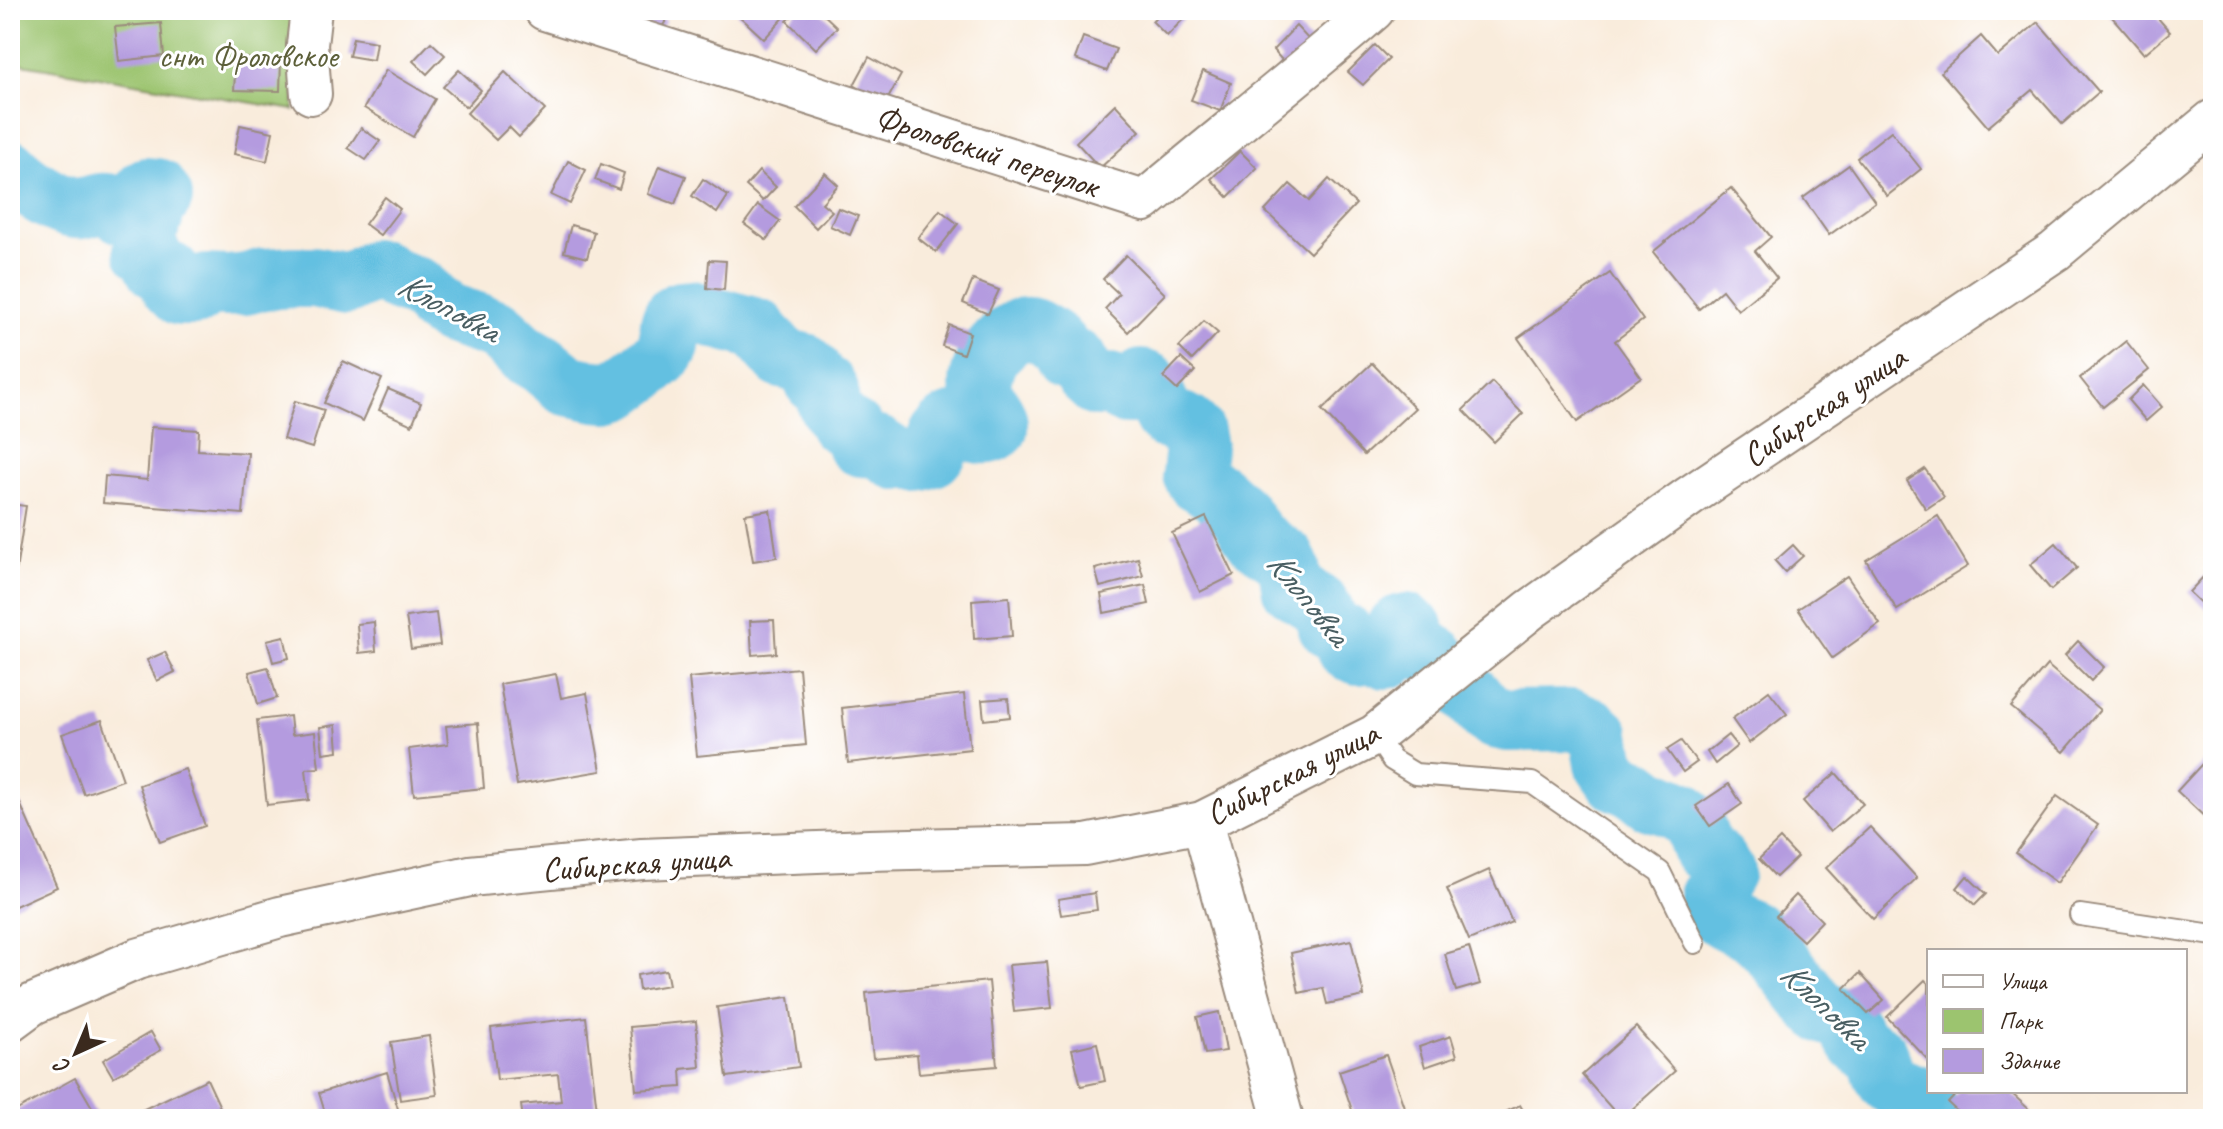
<svg xmlns="http://www.w3.org/2000/svg" width="2223" height="1129" font-family="Caveat,sans-serif">
  <style>
    .green { fill: #9cc46f; stroke: #6c7746; stroke-width: 2 }
    .lines { fill: none; stroke-linecap: round; stroke-linejoin: round }
    .river { stroke: #63c0e1; stroke-width: 62 }
    .building { fill: #b49bdf }
    .service-casing { stroke: #9a8b7d; stroke-width: 24 }
    .minor-casing { stroke: #9a8b7d; stroke-width: 44 }
    .service { stroke: #fff; stroke-width: 20 }
    .minor { stroke: #fff; stroke-width: 40 }
    .labels { text-anchor: middle; dominant-baseline: central; stroke-width: 6; stroke-linejoin: round; paint-order: stroke }
    .park-label { font-size: 34px; fill: #5d603a; stroke: #fff }
    .street-label { font-size: 34px; fill: #3b2a1e; stroke: #fff }
    .water-label { font-size: 36px; font-style: italic; fill: #495e62; stroke: #fff }
  </style>
  <rect width="100%" height="100%" fill="#fff"/>
  <filter id="ink" filterUnits="userSpaceOnUse"><feTurbulence type="fractalNoise" baseFrequency=".0125" numOctaves="2"/><feDisplacementMap in="SourceGraphic" scale="16" xChannelSelector="R" yChannelSelector="G"/><feConvolveMatrix kernelMatrix="1 2 1 2 8 2 1 2 1" color-interpolation-filters="sRGB"/></filter>
  <filter id="wash" filterUnits="userSpaceOnUse"><feTurbulence type="fractalNoise" baseFrequency=".006" numOctaves="4" result="noise"/><feDisplacementMap in="SourceGraphic" scale="32" xChannelSelector="R" yChannelSelector="G"/><feGaussianBlur stdDeviation="1.8" result="paint"/><feColorMatrix in="noise" values="0 0 0 0 0 0 0 0 0 0 0 0 0 0 0 0 0 1.4 0 .05"/><feComposite in="paint" operator="in"/></filter>
  <g filter="url(#wash)">
    <rect width="100%" height="100%" fill="#f9ecdc"/>
    <path class="green" d="M10,10h287l-3,100 -284,-48z"/>
    <g class="lines">
      <g class="river">
        <path d="M10,170c13,14 52,41 72,38 9,-1 15,-6 25,-4 14,3 12,19 33,3l3,-15 4,-4 10,1 5,8 -8,11 -2,11 -6,7 -2,24 7,5 6,13 13,5 2,13 9,9h14l12,-10 20,1 19,-2 18,-5 29,-2h21l33,7 28,-14 7,1 14,9 24,9 13,14 16,11 49,16 25,23 19,11 25,21 28,6 13,1 11,-3 24,-17 22,-19 4,-7 2,-23 3,-7 6,-4 11,-1 66,18 25,29 23,6 7,8 3,10 10,4 3,5v13l11,19 16,9 2,12 4,2 17,1 18,12"/>
        <path d="M919,461l14,-5 4,-5c-1,-14 2,-21 15,-27 16,3 31,16 45,5 2,-22 -22,-28 -16,-52 2,-6 5,-18 9,-23 7,-7 25,-26 34,-26 10,-1 14,4 22,8 10,6 15,12 20,23l11,2 9,15 11,10 13,-2c10,9 14,13 28,8l1,-9 3,-3 7,3 15,33c10,10 17,1 29,15l3,17 -3,26 4,7 19,11 23,21 16,25 30,21 4,8 3,20c9,8 19,12 28,20 6,6 5,11 8,18 3,6 11,7 17,10l3,15 10,4 14,-2 14,6 6,-2 3,-6v-20l6,-5 6,-1 7,6 4,15 19,12"/>
        <path d="M1460,684l27,29 7,5 14,3 66,-1 18,8 8,8 5,28 11,16 19,8 17,13 10,2 18,8 14,14 9,26 14,10 7,10 -14,25c4,28 26,24 45,38 18,14 44,52 60,71l10,8 19,8 15,23 19,11c7,29 11,31 39,40l15,24"/>
      </g>
    </g>
    <g id="blocks">
      <g class="building">
        <path d="M644,10h7l15,11 -8,11 -20,-14z"/>
        <path d="M739,10h52l-27,29 -28,-26z"/>
        <path d="M798,10h21l18,17 -21,22 -29,-28z"/>
        <path d="M1162,10h30l-25,26 -15,-15z"/>
        <path d="M2106,10h45l19,22 -26,22z"/>
        <path d="M2038,22l61,70 -37,32 -30,-34 -44,37 -47,-55 40,-36 17,20z"/>
        <path d="M161,23l3,33 -45,5 -4,-34z"/>
        <path d="M1296,26l15,16 -27,29 -7,-6 5,-5 -9,-10z"/>
        <path d="M1083,37l33,12 -9,22 -32,-12z"/>
        <path d="M353,38l23,4 -3,18 -24,-4z"/>
        <path d="M431,42l14,13 -18,19 -14,-13z"/>
        <path d="M1375,45l14,14 -26,26 -15,-13z"/>
        <path d="M869,57l32,18 -16,29 -31,-19z"/>
        <path d="M236,58l45,2 -1,31 -46,-1z"/>
        <path d="M386,70l49,29 -22,38 -49,-29z"/>
        <path d="M459,70l22,20 -15,17 -23,-20z"/>
        <path d="M1203,71l28,12 -11,28 -29,-11z"/>
        <path d="M505,72l40,38 -26,27 -10,-10 -13,13 -29,-27z"/>
        <path d="M1115,104l25,27 -40,37 -24,-26z"/>
        <path d="M240,125l33,7 -6,29 -33,-7z"/>
        <path d="M361,128l19,13 -14,19 -18,-12z"/>
        <path d="M1891,131l30,38 -34,27 -30,-38z"/>
        <path d="M1240,151l17,17 -29,29 -17,-18z"/>
        <path d="M568,161l18,9 -16,34 -19,-9z"/>
        <path d="M601,164l23,9 -5,16 -24,-9z"/>
        <path d="M1849,165l26,37 -46,33 -26,-37z"/>
        <path d="M659,166l27,10 -11,28 -27,-10z"/>
        <path d="M759,171l17,16 -13,14 -17,-15z"/>
        <path d="M825,173l13,12 -16,18 10,8 -16,17 -22,-22z"/>
        <path d="M703,179l25,17 -11,17 -25,-17z"/>
        <path d="M1329,179l27,25 -46,49 -45,-42 25,-27 19,17z"/>
        <path d="M1731,188l40,49 -16,14 22,27 -39,32 -16,-20 -23,19 -46,-57z"/>
        <path d="M385,197l15,12 -20,26 -15,-11z"/>
        <path d="M758,205l22,16 -14,19 -22,-16z"/>
        <path d="M838,208l20,8 -8,19 -20,-9z"/>
        <path d="M940,210l18,14 -22,28 -18,-14z"/>
        <path d="M571,225l23,7 -7,26 -23,-6z"/>
        <path d="M1126,255l39,39 -37,38 -23,-23 14,-15 -16,-15z"/>
        <path d="M709,260l17,1 -2,29 -17,-2z"/>
        <path d="M1610,273l33,47 -28,21 26,36 -64,45 -59,-84z"/>
        <path d="M973,280l26,10 -11,24 -25,-11z"/>
        <path d="M1204,321l14,12 -26,27 -13,-13z"/>
        <path d="M949,325l21,8 -7,21 -21,-8z"/>
        <path d="M2126,341l23,29 -46,37 -23,-29z"/>
        <path d="M1181,358l14,13 -18,19 -14,-13z"/>
        <path d="M343,361l39,18 -19,42 -39,-18z"/>
        <path d="M1372,363l43,45 -51,47 -42,-45z"/>
        <path d="M1492,382l31,32 -29,28 -31,-32z"/>
        <path d="M2143,385l19,22 -16,14 -18,-21z"/>
        <path d="M388,389l33,14 -9,22 -33,-15z"/>
        <path d="M295,401l29,9 -12,38 -29,-9z"/>
        <path d="M151,427l48,3 -1,20 50,3 -5,61 -140,-11 2,-27 42,4z"/>
        <path d="M1925,469l19,28 -18,12 -19,-28z"/>
        <path d="M10,504l16,2 -14,91h-2z"/>
        <path d="M770,510l7,47 -24,4 -8,-47z"/>
        <path d="M1938,516l30,50 -71,44 -31,-50z"/>
        <path d="M1206,517l28,58 -34,17 -28,-59z"/>
        <path d="M2056,543l21,25 -26,22 -21,-25z"/>
        <path d="M1793,545l10,11 -18,16 -10,-11z"/>
        <path d="M1138,558l5,18 -43,11 -5,-18z"/>
        <path d="M2207,573l6,6v36l-24,-23z"/>
        <path d="M1847,576l33,48 -48,34 -34,-49z"/>
        <path d="M1145,585l4,19 -45,9 -3,-19z"/>
        <path d="M1009,597l3,39 -38,3 -2,-39z"/>
        <path d="M436,613l4,32 -29,4 -5,-32z"/>
        <path d="M774,620l2,33 -24,2 -2,-34z"/>
        <path d="M374,622l2,29 -17,2 -2,-29z"/>
        <path d="M284,636l5,22 -16,4 -6,-22z"/>
        <path d="M2078,641l26,26 -13,14 -26,-26z"/>
        <path d="M165,652l10,20 -18,9 -10,-21z"/>
        <path d="M2047,665l53,45 -36,42 -53,-45z"/>
        <path d="M268,667l9,31 -19,6 -9,-32z"/>
        <path d="M799,668l7,77 -109,11 -8,-78z"/>
        <path d="M556,674l5,24 26,-5 14,78 -84,14 -17,-101z"/>
        <path d="M1769,691l18,23 -38,29 -17,-24z"/>
        <path d="M964,694l6,55 -122,14 -6,-55z"/>
        <path d="M1008,698l2,19 -26,3 -2,-20z"/>
        <path d="M290,716l2,19 23,-3 4,36 -13,1 3,31 -42,5 -10,-85z"/>
        <path d="M102,720l21,60 -39,14 -22,-60z"/>
        <path d="M478,723l6,65 -70,7 -5,-46 39,-5 -2,-18z"/>
        <path d="M336,725l2,26 -15,2 -3,-26z"/>
        <path d="M1728,735l9,11 -22,18 -8,-12z"/>
        <path d="M1681,741l16,21 -14,10 -16,-22z"/>
        <path d="M2213,752v65l-4,4 -32,-30z"/>
        <path d="M185,769l20,57 -45,16 -21,-57z"/>
        <path d="M1836,773l27,31 -33,28 -27,-31z"/>
        <path d="M1729,784l13,20 -32,22 -14,-20z"/>
        <path d="M15,792l42,95 -46,21 -1,-113z"/>
        <path d="M2057,796l41,29 -41,58 -41,-30z"/>
        <path d="M1870,827l47,51 -44,41 -47,-51z"/>
        <path d="M1780,839l17,18 -21,20 -17,-18z"/>
        <path d="M1489,870l23,52 -43,18 -22,-51z"/>
        <path d="M1967,876l19,18 -11,11 -18,-17z"/>
        <path d="M1095,893l2,17 -36,5 -3,-16z"/>
        <path d="M1796,895l26,26 -19,20 -27,-25z"/>
        <path d="M1351,940l13,56 -37,8 -4,-16 -24,5 -8,-40z"/>
        <path d="M1469,947l11,37 -24,7 -11,-37z"/>
        <path d="M1047,962l5,46 -38,4 -5,-47z"/>
        <path d="M666,970l3,15 -30,5 -2,-15z"/>
        <path d="M1860,973l24,27 -16,14 -24,-25z"/>
        <path d="M1925,980l4,4v77l-42,-44z"/>
        <path d="M989,981l8,85 -78,7 -2,-19 -44,4 -7,-65z"/>
        <path d="M789,997l10,70 -72,10 -10,-70z"/>
        <path d="M1219,1012l7,39 -21,3 -8,-37z"/>
        <path d="M586,1017l12,102h-75l-2,-14 40,-4 -3,-27 -61,6 -6,-52z"/>
        <path d="M696,1021l4,46 -19,2 1,18 -46,3 -6,-63z"/>
        <path d="M1636,1027l39,44 -54,48 -39,-44z"/>
        <path d="M151,1032l10,18 -48,27 -10,-17z"/>
        <path d="M429,1036l8,59 -37,5 -9,-58z"/>
        <path d="M1451,1036l6,20 -32,11 -6,-20z"/>
        <path d="M1097,1043l8,38 -24,5 -9,-37z"/>
        <path d="M1386,1055l19,55 -26,9h-24l-16,-48z"/>
        <path d="M387,1072l14,47h-74l-8,-26z"/>
        <path d="M75,1078l24,41h-89v-5z"/>
        <path d="M207,1079l13,28 -26,12h-47l-5,-9z"/>
        <path d="M1959,1091h50l22,20 -7,8h-59l-17,-16z"/>
        <path d="M1520,1105l8,14h-37z"/>
      </g>
    </g>
  </g>
  <g filter="url(#ink)">
    <use href="#blocks" fill-opacity="0" stroke="#9a8b7d" stroke-width="2"/>
    <g class="lines">
      <g class="service-casing">
        <g id="service">
          <path d="M1375,735l17,25 23,14 117,9 128,89 35,71"/>
          <path d="M2080,915l133,20"/>
        </g>
      </g>
      <g class="minor-casing">
        <g id="minor">
          <path d="M311,10l-4,35 4,49"/>
          <path d="M545,10l599,191c76,-64 155,-125 230,-191"/>
          <path d="M1202,822l81,297"/>
          <path d="M10,1021l23,-17 104,-45 143,-42 190,-41 172,-17 227,-9 216,-5 117,-23 173,-87 155,-125 160,-114 365,-245 158,-131"/>
        </g>
      </g>
      <use href="#service" class="service"/>
      <use href="#minor" class="minor"/>
    </g>
  </g>
  <g class="labels">
    <g class="park-label">
      <text x="248" y="55">снт Фроловское</text>
    </g>
    <g class="street-label">
      <text transform="translate(987 151) rotate(18)">Фроловский переулок</text>
      <text transform="translate(1824 406) rotate(-34)">Сибирская улица</text>
      <text transform="translate(1292 773) rotate(-27)">Сибирская улица</text>
      <text transform="translate(636 863) rotate(-4)">Сибирская улица</text>
    </g>
    <g class="water-label">
      <text transform="translate(449 307) rotate(28)">Клоповка</text>
      <text transform="translate(1309 598) rotate(51)">Клоповка</text>
      <text transform="translate(1826 1005) rotate(44)">Клоповка</text>
    </g>
  </g>
  <rect width="2223" height="1129" fill="none" stroke="#fff" stroke-width="40"/>
  <rect x="1927" y="949" width="260" height="144" fill="#ffffff" stroke="#b1aaa5" stroke-width="2"/>
  <rect x="1943" y="975" width="40" height="12" fill="#ffffff" stroke="#b1aaa5" stroke-width="2"/>
  <text x="1999" y="989" font-size="24" fill="#3b2a1e">Улица</text>
  <rect x="1943" y="1009" width="40" height="24" fill="#9cc46f" stroke="#b1aaa5" stroke-width="2"/>
  <text x="1999" y="1029" font-size="24" fill="#3b2a1e">Парк</text>
  <rect x="1943" y="1049" width="40" height="24" fill="#b49bdf" stroke="#b1aaa5" stroke-width="2"/>
  <text x="1999" y="1069" font-size="24" fill="#3b2a1e">Здание</text>
  <g transform="translate(76 1053) rotate(224)" stroke="#ffffff" stroke-width="6" paint-order="stroke">
  <path d="M0-6L14 30L0 20L-14 30Z" fill="#3b2a1e"/>
  <text y="-12" font-size="22" font-weight="bold" text-anchor="middle" fill="#3b2a1e">С</text>
  </g>
</svg>
